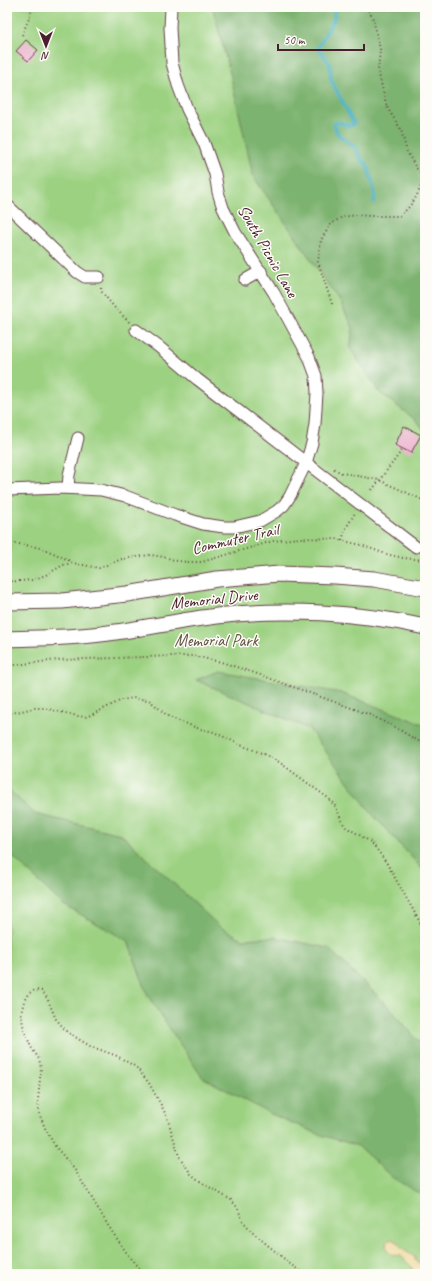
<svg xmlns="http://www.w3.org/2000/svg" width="432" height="1281" font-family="Caveat,sans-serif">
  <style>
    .green { fill: #9cd181; stroke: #737856 }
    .forest { fill: #7db36f; stroke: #64694d }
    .sand { fill: #eeda9e; stroke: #9c7c64 }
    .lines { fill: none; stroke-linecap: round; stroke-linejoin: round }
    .stream { stroke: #44aec3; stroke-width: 3.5 }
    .building { fill: #eaadcb }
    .minor-casing { stroke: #643e46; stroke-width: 13 }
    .major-casing { stroke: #643e46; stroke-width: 17 }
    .path { stroke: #643e46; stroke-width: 2; stroke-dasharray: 1 3; stroke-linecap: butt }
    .minor { stroke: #fff; stroke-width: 11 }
    .major { stroke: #fff; stroke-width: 15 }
    .labels { text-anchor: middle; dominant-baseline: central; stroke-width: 3; stroke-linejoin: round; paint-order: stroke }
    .street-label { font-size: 17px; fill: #4a1f2b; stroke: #fdfcf7 }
    .park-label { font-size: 17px; fill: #635445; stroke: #fdfcf7 }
  </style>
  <rect width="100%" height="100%" fill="#fdfcf7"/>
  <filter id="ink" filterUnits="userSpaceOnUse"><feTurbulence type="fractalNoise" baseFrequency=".025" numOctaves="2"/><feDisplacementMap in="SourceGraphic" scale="8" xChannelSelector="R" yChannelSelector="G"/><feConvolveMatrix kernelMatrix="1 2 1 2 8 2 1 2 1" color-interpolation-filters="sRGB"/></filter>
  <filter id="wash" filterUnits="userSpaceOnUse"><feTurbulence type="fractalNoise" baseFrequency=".012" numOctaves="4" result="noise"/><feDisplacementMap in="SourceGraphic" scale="16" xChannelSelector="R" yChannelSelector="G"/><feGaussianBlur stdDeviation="0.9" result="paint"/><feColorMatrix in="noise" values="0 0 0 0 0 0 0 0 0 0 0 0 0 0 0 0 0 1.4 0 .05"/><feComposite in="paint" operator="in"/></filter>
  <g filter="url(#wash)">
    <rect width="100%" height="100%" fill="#f6efdd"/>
    <rect class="green" x="7" y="7" width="418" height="1267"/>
    <g class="forest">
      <path d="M215,7h210v424l-8,-10 -38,-29 -29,-44 3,-20 -14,-28 -86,-124 -23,-103 -17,-64z"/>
      <path d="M218,671l123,22 84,32v147l-53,-58 -63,-85 -113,-49z"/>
      <path d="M7,788l28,26 86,20 98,92 23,13 33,-2 53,11 60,58 37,43v148l-32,-19 -35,-32 -40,-12 -49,-21 -67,-36 -54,-81 -20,-55 -66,-37 -52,-50 -3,-1z"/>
    </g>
    <path class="sand" d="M392,1239l6,3 4,7 13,8v3l9,7 1,7h-13v-7l-12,-12c-7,2 -14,-2 -14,-10l2,-4z"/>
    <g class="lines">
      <path class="stream" d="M334,7v12l-16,29 12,16 1,16 23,44 -4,2 -12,-4 -4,2 4,10 18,14 5,11 7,7 7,29 -1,7"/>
    </g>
    <g id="blocks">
      <g class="building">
        <path d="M26,40l12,10 -10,11 -12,-10z"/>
        <path d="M404,426l17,9 -10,18 -16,-8z"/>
      </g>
    </g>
  </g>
  <g filter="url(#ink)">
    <use href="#blocks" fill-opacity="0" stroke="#643e46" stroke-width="1"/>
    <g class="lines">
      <g class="minor-casing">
        <g id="minor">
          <path d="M7,205l70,67 8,5h14"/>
          <path d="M245,280l16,-9"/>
          <path d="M136,330l23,17 38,32 219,168"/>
          <path d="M68,488l1,-13 9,-37"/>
          <path d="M7,490l54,-2 40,2 24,6 50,19 28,9 21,3h10l26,-6 17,-10 7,-6 6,-9 16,-33 6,-20 3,-19 2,-31 -1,-17 -7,-19 -35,-64 -39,-61 -12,-24 -5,-16 -3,-18 -11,-31 -17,-34 -9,-24 -6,-22 -2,-35 1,-21"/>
        </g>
      </g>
      <g class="major-casing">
        <g id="major">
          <path d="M7,602l55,-1 65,-7 90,-15 62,-5 56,2 39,3 51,9"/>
          <path d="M7,639c28,-1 57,-1 85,-4 42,-4 83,-14 125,-19 67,-8 142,-4 208,11"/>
        </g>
      </g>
      <g class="path">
        <path d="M367,7l6,12 7,30 -2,22 9,36 14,23 6,22 9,16 9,7"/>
        <path d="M22,35l8,-19 2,-9"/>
        <path d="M101,288v3l13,16 16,16"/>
        <path d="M332,304l-14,-42 3,-22 10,-16 11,-7 14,-2 14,1h30c15,-14 18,-21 25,-41"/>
        <path d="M334,469l8,4 37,7 46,21"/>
        <path d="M372,490l31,-41"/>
        <path d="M342,540l4,-12 9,-15"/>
        <path d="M7,543c28,2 40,6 65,19"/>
        <path d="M7,582l25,-2 14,-5 17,-10 10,-2 26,5 23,-9 28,-4 15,2 12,4 12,1h13l71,-21 26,-3 37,1 25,6 25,9 17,4 22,2"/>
        <path d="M7,666l50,-6 117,-4h20l27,6 31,10 116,42 25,12 32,19"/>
        <path d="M7,714l28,-6h9l34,8 7,1 6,-2 31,-15 11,-2 16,2 20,17 31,12 14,3 29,14 21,8 15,8 49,36 8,9 6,15 4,5 25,15 7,9 8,11 39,69"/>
        <path d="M144,1274l-14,-16 -21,-31 -34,-57 -20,-24 -10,-18 -6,-15 -1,-13 3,-32 -2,-9 -8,-12 -7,-17 -3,-16 3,-13 4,-7 7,-4 7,1 5,7 9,21 11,13 23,14 27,10 19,11 13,16 12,22 6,12 12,39 12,18 10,8 30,18 6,7 6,14 9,11 42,35 11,7"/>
      </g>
      <use href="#minor" class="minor"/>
      <use href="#major" class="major"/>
    </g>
  </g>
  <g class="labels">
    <g class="street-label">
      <text transform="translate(268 251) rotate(60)">South Picnic Lane</text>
      <text transform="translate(235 539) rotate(-13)">Commuter Trail</text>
      <text transform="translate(214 599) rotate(-6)">Memorial Drive</text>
    </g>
    <g class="park-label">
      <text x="216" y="640">Memorial Park</text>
    </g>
  </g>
  <rect width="432" height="1281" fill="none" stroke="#fdfcf7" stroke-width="24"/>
  <g transform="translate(46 46) rotate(180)" stroke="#fdfcf7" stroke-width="3" paint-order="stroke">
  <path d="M0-3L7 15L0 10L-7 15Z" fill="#4a1f2b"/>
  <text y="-6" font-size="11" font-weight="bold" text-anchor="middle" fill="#4a1f2b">N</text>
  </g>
  <path d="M278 44v6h86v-6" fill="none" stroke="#4a1f2b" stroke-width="2"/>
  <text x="284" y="44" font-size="12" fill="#4a1f2b" stroke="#fdfcf7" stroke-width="3" paint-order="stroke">50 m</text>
</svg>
